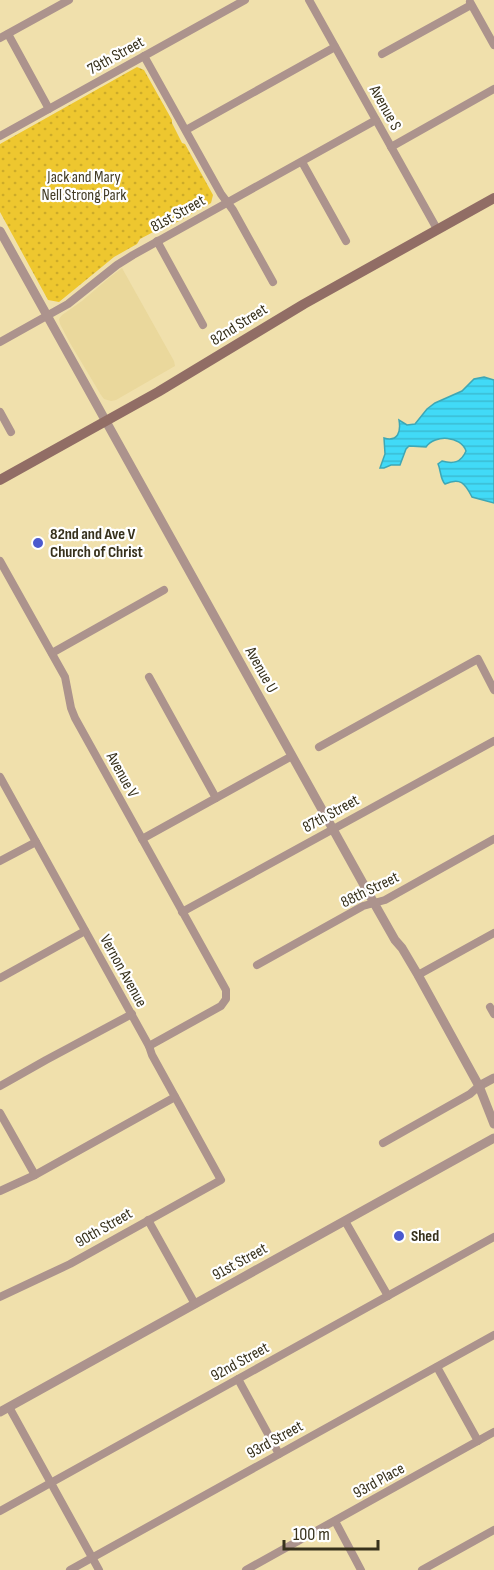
<svg xmlns="http://www.w3.org/2000/svg" width="494" height="1570" font-family="'Sofia Sans Condensed',sans-serif">
  <style>
    .built { fill: #ead89c }
    .park { fill: url(#park-dots) }
    .water { fill: url(#water-rules); stroke: #3ea7b5; stroke-width: 1.5 }
    .lines { fill: none; stroke-linecap: round; stroke-linejoin: round }
    .minor { stroke: #ac938d; stroke-width: 8 }
    .tertiary { stroke: #ac938d; stroke-width: 9 }
    .secondary { stroke: #916d65; stroke-width: 10 }
    .poi-dot { fill: #4b59ce; stroke: #fff; stroke-width: 2 }
    .labels { text-anchor: middle; dominant-baseline: central; stroke-width: 4.5; stroke-linejoin: round; paint-order: stroke }
    .street-label { font-size: 16px; fill: #37311c; stroke: #fff }
    .park-label { font-size: 16px; fill: #433c25; stroke: #fff }
    .poi-label { font-size: 16px; font-weight: bold; fill: #37311c; stroke: #fff; text-anchor: start }
  </style>
  <defs>
    <pattern id="park-dots" width="8" height="8" patternUnits="userSpaceOnUse" patternTransform="scale(1.5)"><rect width="8" height="8" fill="#eec72f"/><path d="M2 2h.1M6 6h.1" fill="none" stroke="#cdab29" stroke-width="1.8" stroke-linecap="round"/></pattern>
    <pattern id="water-rules" width="6" height="5" patternUnits="userSpaceOnUse" patternTransform="scale(1.5)"><rect width="6" height="5" fill="#41daf7"/><path d="M0 2.5h6" fill="none" stroke="#3abcd3"/></pattern>
  </defs>
  <rect width="100%" height="100%" fill="#f0e0ac"/>
  <path class="built" d="M122,268l52,93 1,5 -59,34 -5,1 -7,-2 -3,-4 -31,-52 -10,-19 -1,-5 3,-4 20,-14 28,-24z"/>
  <path class="park" d="M137,67l7,3 28,50v3l10,20 3,1 28,51 -2,8 -48,27h-6l-17,9 -3,5 -23,13 -55,45 -11,-2 -48,-88v-68z"/>
  <path class="water" d="M484,377l10,3v123l-22,-6c-7,-14 -12,-20 -27,-13 -5,-5 -4,-14 -7,-20l4,-3c11,3 19,2 24,-10 -5,-15 -31,-17 -40,-4l-17,-1 -3,3 -6,16h-9l-7,3h-4l5,-14 -1,-16c14,4 17,-6 15,-18l8,5 8,-1 12,-15 8,-6 27,-12 12,-12z"/>
  <g class="lines">
    <g class="minor">
      <path d="M309,0l128,229"/>
      <path d="M470,2l24,43"/>
      <path d="M8,34l41,75"/>
      <path d="M0,38l69,-38"/>
      <path d="M382,54l89,-49"/>
      <path d="M144,56l77,138 12,16 40,72"/>
      <path d="M186,130l149,-83"/>
      <path d="M0,136l245,-136"/>
      <path d="M391,147l103,-58"/>
      <path d="M302,162l44,79"/>
      <path d="M157,241l46,84"/>
      <path d="M0,342l68,-38 49,-39 16,-10 243,-135"/>
      <path d="M0,412l11,20"/>
      <path d="M0,561l65,116 6,31 4,10 151,272v9l-5,7 -72,40"/>
      <path d="M52,653l112,-63"/>
      <path d="M149,677l67,121"/>
      <path d="M319,747l159,-88 16,31"/>
      <path d="M0,777l149,269 3,9 69,125 -151,84 -70,33"/>
      <path d="M142,839l150,-83"/>
      <path d="M0,861l36,-19"/>
      <path d="M182,912l312,-171"/>
      <path d="M257,965l106,-59 22,-6 109,-61"/>
      <path d="M418,975l76,-42"/>
      <path d="M0,978l85,-47"/>
      <path d="M490,1007l4,7"/>
      <path d="M0,1086l46,-26 86,-46"/>
      <path d="M0,1113l35,62"/>
      <path d="M383,1143l87,-49 9,-8"/>
      <path d="M0,1191l35,-16 140,-78"/>
      <path d="M148,1220l47,84"/>
      <path d="M345,1221l43,75"/>
      <path d="M437,1367l41,74"/>
      <path d="M238,1379l41,75"/>
      <path d="M9,1407l90,163"/>
      <path d="M0,1511l494,-274"/>
      <path d="M335,1521l26,49"/>
      <path d="M70,1570l424,-235"/>
      <path d="M246,1570l248,-138"/>
      <path d="M422,1570l72,-40"/>
    </g>
    <g class="tertiary">
      <path d="M0,231l374,672 21,37 7,8 16,27 61,111 15,38"/>
      <path d="M479,1086l15,-8"/>
      <path d="M0,1412l494,-274"/>
    </g>
    <path class="secondary" d="M0,480l158,-88 146,-88 190,-106"/>
  </g>
  <g class="poi-dot">
    <circle cx="38" cy="543" r="6"/>
    <circle cx="399" cy="1236" r="6"/>
  </g>
  <g class="labels">
    <g class="street-label">
      <text transform="translate(116 56) rotate(-29)">79th Street</text>
      <text transform="translate(385 108) rotate(61)">Avenue S</text>
      <text transform="translate(178 214) rotate(-29)">81st Street</text>
      <text transform="translate(239 325) rotate(-32)">82nd Street</text>
      <text transform="translate(261 670) rotate(61)">Avenue U</text>
      <text transform="translate(122 775) rotate(61)">Avenue V</text>
      <text transform="translate(331 814) rotate(-29)">87th Street</text>
      <text transform="translate(370 890) rotate(-26)">88th Street</text>
      <text transform="translate(123 971) rotate(61)">Vernon Avenue</text>
      <text transform="translate(104 1228) rotate(-30)">90th Street</text>
      <text transform="translate(240 1262) rotate(-29)">91st Street</text>
      <text transform="translate(240 1362) rotate(-29)">92nd Street</text>
      <text transform="translate(275 1440) rotate(-29)">93rd Street</text>
      <text transform="translate(379 1481) rotate(-29)">93rd Place</text>
    </g>
    <g class="park-label">
      <text x="84" y="177">Jack and Mary<tspan x="84" dy="18">Nell Strong Park</tspan></text>
    </g>
    <g class="poi-label">
      <text x="50" y="534">82nd and Ave V<tspan x="50" dy="18">Church of Christ</tspan></text>
      <text x="411" y="1236">Shed</text>
    </g>
  </g>
  <path d="M284 1540v9h94v-9" fill="none" stroke="#37311c" stroke-width="3"/>
  <text x="293" y="1540" font-size="18" fill="#37311c" stroke="#ffffff" stroke-width="4.5" paint-order="stroke">100 m</text>
</svg>
